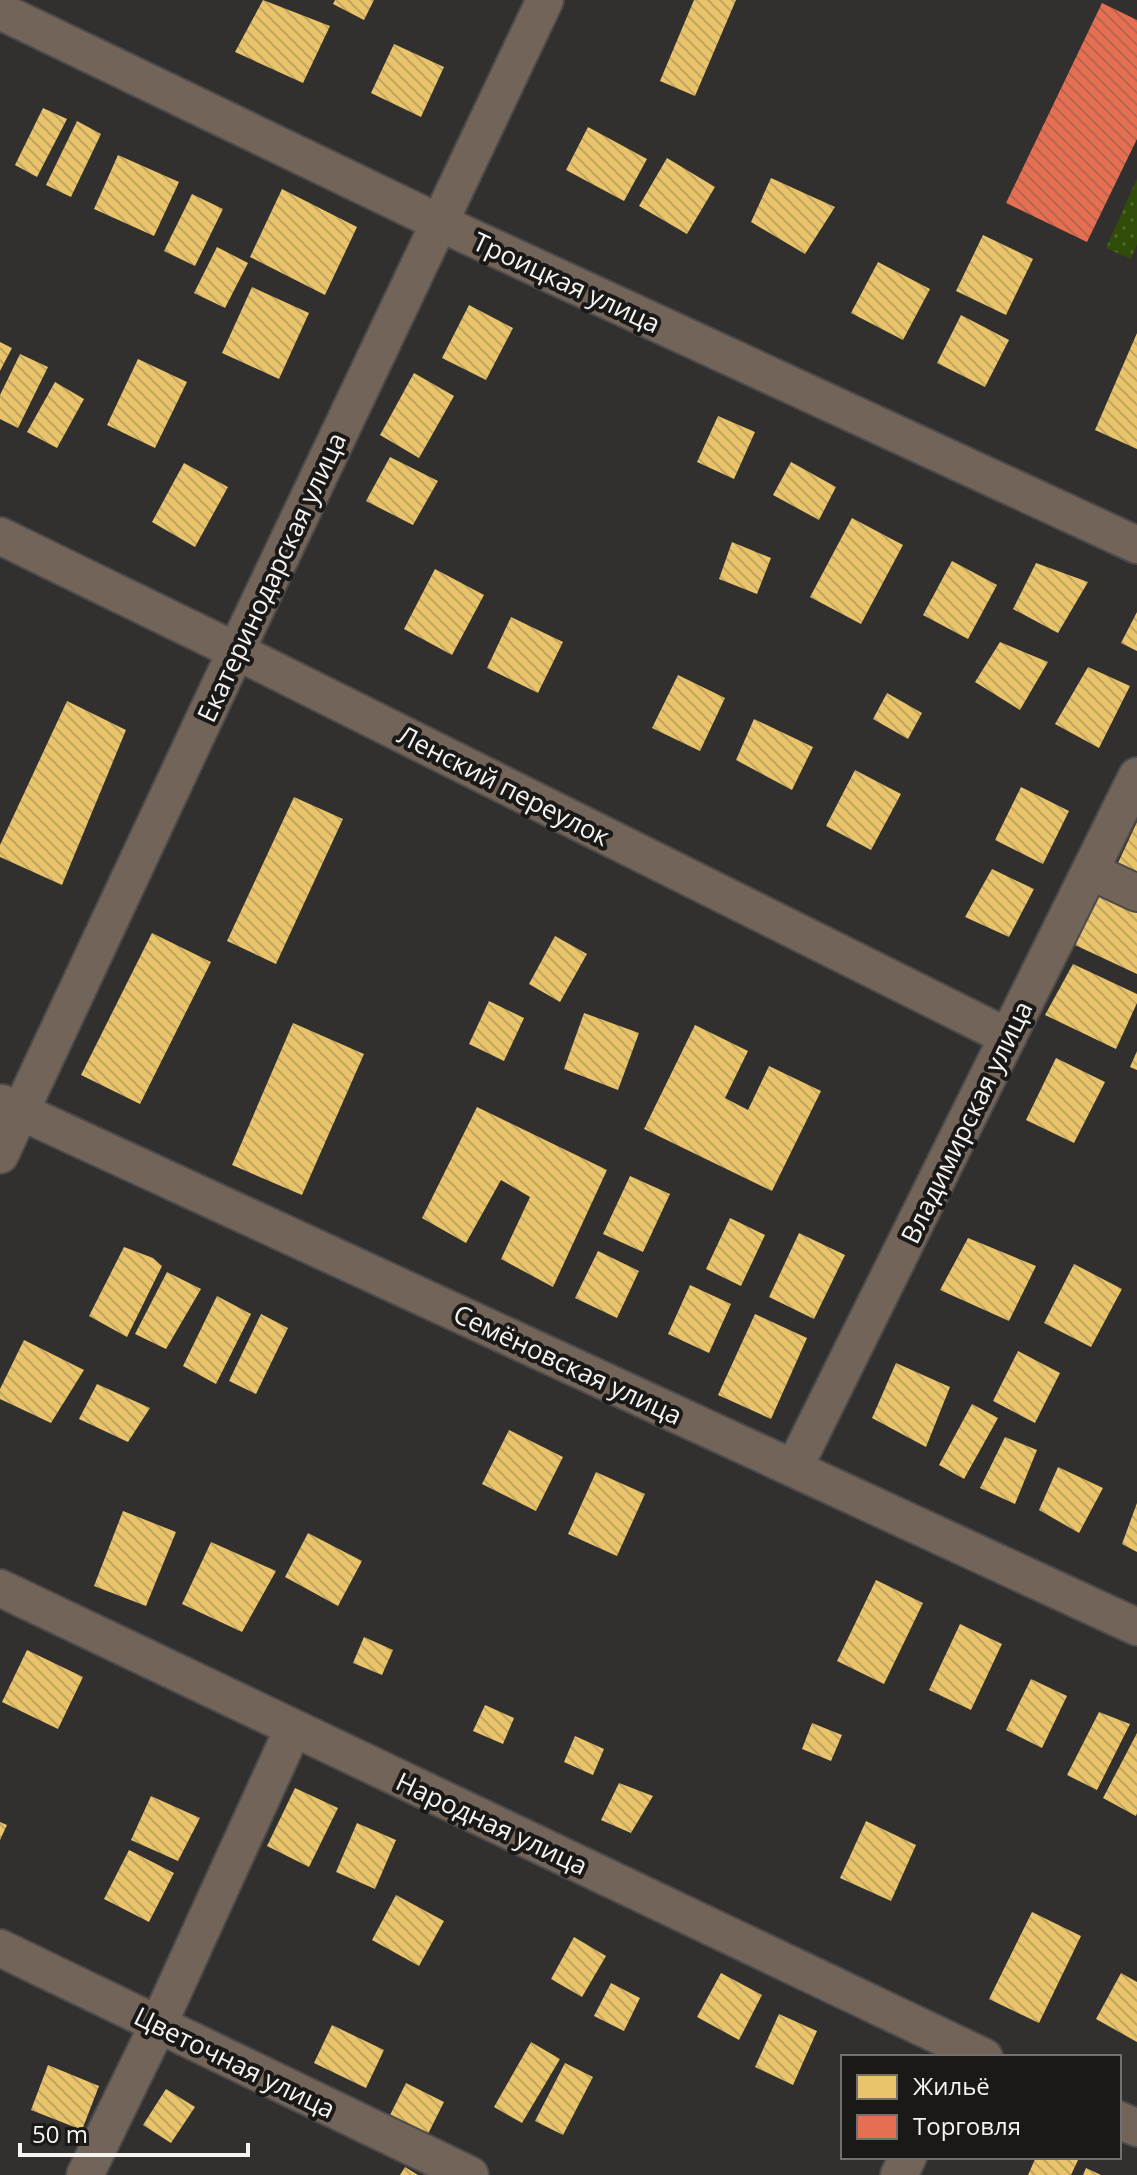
<svg xmlns="http://www.w3.org/2000/svg" width="1137" height="2175" font-family="'Open Sans',sans-serif">
  <style>
    .green { fill: url(#green-dots) }
    .homes { fill: url(#homes-back-hatch) }
    .shops { fill: url(#shops-back-hatch) }
    .lines { fill: none; stroke-linecap: round; stroke-linejoin: round }
    .minor-casing { stroke: #4d4b4a; stroke-width: 40 }
    .minor { stroke: #736459; stroke-width: 36 }
    .labels { text-anchor: middle; dominant-baseline: central; stroke-width: 8; stroke-linejoin: round; paint-order: stroke }
    .street-label { font-size: 26px; fill: #f6f4f1; stroke: #1a1917 }
  </style>
  <defs>
    <pattern id="green-dots" width="8" height="8" patternUnits="userSpaceOnUse" patternTransform="scale(2)"><rect width="8" height="8" fill="#304c09"/><path d="M2 2h.1M6 6h.1" fill="none" stroke="#4f662d" stroke-width="1.8" stroke-linecap="round"/></pattern>
    <pattern id="homes-back-hatch" width="6" height="6" patternUnits="userSpaceOnUse" patternTransform="scale(2)"><rect width="6" height="6" fill="#e9c46a"/><path d="M-1 5l2 2M0 0l6 6M5-1l2 2" fill="none" stroke="#c1a562"/></pattern>
    <pattern id="shops-back-hatch" width="6" height="6" patternUnits="userSpaceOnUse" patternTransform="scale(2)"><rect width="6" height="6" fill="#e76f51"/><path d="M-1 5l2 2M0 0l6 6M5-1l2 2" fill="none" stroke="#b8644e"/></pattern>
  </defs>
  <rect width="100%" height="100%" fill="#32302e"/>
  <path class="green" d="M1137,179v65l-6,15 -25,-11z"/>
  <g class="homes">
    <path d="M263,0l67,26 -27,57 -68,-31z"/>
    <path d="M335,0h39l-10,20 -31,-16z"/>
    <path d="M694,0h42l-41,96 -35,-15z"/>
    <path d="M394,44l50,23 -23,50 -50,-24z"/>
    <path d="M43,108l24,11 -30,58 -22,-12z"/>
    <path d="M77,121l24,13 -30,63 -25,-12z"/>
    <path d="M588,127l59,32 -23,42 -58,-31z"/>
    <path d="M118,155l61,27 -25,54 -60,-27z"/>
    <path d="M667,158l48,29 -28,47 -48,-28z"/>
    <path d="M771,178l64,29 -30,47 -54,-32z"/>
    <path d="M282,189l75,38 -32,68 -75,-38z"/>
    <path d="M192,194l31,15 -28,57 -31,-15z"/>
    <path d="M983,235l50,24 -27,56 -50,-24z"/>
    <path d="M217,247l31,16 -23,45 -31,-15z"/>
    <path d="M878,262l52,27 -27,51 -52,-27z"/>
    <path d="M252,287l57,26 -30,66 -57,-26z"/>
    <path d="M469,305l44,23 -27,52 -44,-22z"/>
    <path d="M961,315l48,25 -24,47 -48,-24z"/>
    <path d="M1137,333v116l-42,-19z"/>
    <path d="M0,342l12,6 -12,23z"/>
    <path d="M20,354l28,13 -30,61 -18,-9v-24z"/>
    <path d="M138,359l49,23 -32,66 -48,-23z"/>
    <path d="M414,373l40,23 -35,62 -39,-23z"/>
    <path d="M55,382l29,17 -27,49 -30,-16z"/>
    <path d="M718,416l37,16 -21,47 -37,-17z"/>
    <path d="M390,457l48,24 -25,44 -47,-24z"/>
    <path d="M791,462l45,25 -17,33 -46,-25z"/>
    <path d="M184,463l44,24 -33,60 -43,-25z"/>
    <path d="M852,518l51,27 -42,79 -51,-27z"/>
    <path d="M732,542l39,16 -14,36 -38,-15z"/>
    <path d="M952,561l45,24 -29,54 -45,-24z"/>
    <path d="M1036,563l52,19 -30,51 -45,-24z"/>
    <path d="M435,569l49,26 -32,60 -48,-26z"/>
    <path d="M1137,612v39l-16,-8z"/>
    <path d="M511,617l52,25 -25,51 -51,-25z"/>
    <path d="M1000,642l48,20 -28,48 -45,-28z"/>
    <path d="M1088,667l42,19 -31,62 -44,-24z"/>
    <path d="M678,675l47,23 -25,53 -48,-23z"/>
    <path d="M887,693l35,20 -14,26 -35,-20z"/>
    <path d="M67,701l59,29 -64,155 -62,-28v-12z"/>
    <path d="M754,719l59,28 -21,43 -56,-30z"/>
    <path d="M855,770l46,24 -30,56 -45,-24z"/>
    <path d="M1021,787l48,24 -26,53 -48,-24z"/>
    <path d="M294,797l49,22 -67,145 -49,-23z"/>
    <path d="M1137,822v52l-20,-9z"/>
    <path d="M992,869l42,20 -25,48 -44,-20z"/>
    <path d="M1099,888l38,19v67l-62,-29z"/>
    <path d="M152,933l59,29 -71,142 -59,-29z"/>
    <path d="M555,936l32,18 -27,48 -31,-18z"/>
    <path d="M1073,964l64,30v9l-21,46 -71,-34z"/>
    <path d="M489,1001l35,17 -20,43 -35,-17z"/>
    <path d="M584,1013l55,20 -21,57 -54,-21z"/>
    <path d="M293,1023l71,31 -62,141 -70,-30z"/>
    <path d="M695,1025l53,26 -23,47 23,12 21,-44 52,25 -49,100 -128,-62z"/>
    <path d="M1137,1051v19l-7,-3z"/>
    <path d="M1056,1058l49,24 -31,61 -48,-23z"/>
    <path d="M477,1107l130,63 -54,117 -52,-28 29,-62 -29,-17 -35,63 -44,-25z"/>
    <path d="M630,1176l40,18 -27,58 -40,-18z"/>
    <path d="M730,1218l35,17 -24,51 -35,-17z"/>
    <path d="M799,1233l46,22 -31,64 -45,-22z"/>
    <path d="M968,1238l68,28 -27,55 -69,-31z"/>
    <path d="M124,1247l29,11 9,8 -35,71 -38,-21z"/>
    <path d="M598,1251l41,20 -22,47 -42,-20z"/>
    <path d="M1074,1264l48,25 -31,58 -47,-24z"/>
    <path d="M167,1272l34,17 -35,60 -31,-15z"/>
    <path d="M690,1285l41,19 -22,49 -41,-19z"/>
    <path d="M217,1296l34,18 -35,70 -33,-18z"/>
    <path d="M261,1314l27,14 -32,66 -27,-13z"/>
    <path d="M755,1314l52,24 -36,81 -53,-24z"/>
    <path d="M24,1340l60,30 -33,53 -51,-24v-10z"/>
    <path d="M1018,1351l42,22 -25,50 -42,-22z"/>
    <path d="M896,1363l54,24 -24,60 -54,-29z"/>
    <path d="M97,1384l53,24 -22,34 -49,-23z"/>
    <path d="M972,1404l26,14 -34,61 -25,-14z"/>
    <path d="M509,1430l54,27 -27,54 -54,-27z"/>
    <path d="M1005,1437l32,13 -22,54 -35,-16z"/>
    <path d="M1058,1467l45,21 -24,45 -40,-23z"/>
    <path d="M596,1472l49,22 -28,62 -49,-22z"/>
    <path d="M1137,1503v49l-15,-8z"/>
    <path d="M123,1511l53,21 -30,74 -52,-20z"/>
    <path d="M308,1533l54,28 -24,45 -53,-29z"/>
    <path d="M211,1542l65,29 -34,61 -60,-28z"/>
    <path d="M876,1580l47,23 -39,81 -47,-23z"/>
    <path d="M960,1624l42,20 -31,66 -42,-20z"/>
    <path d="M364,1637l29,13 -11,25 -29,-12z"/>
    <path d="M27,1650l56,27 -25,52 -56,-27z"/>
    <path d="M1031,1679l36,17 -25,52 -36,-18z"/>
    <path d="M485,1705l29,13 -11,26 -30,-13z"/>
    <path d="M1099,1712l31,12 -33,66 -30,-15z"/>
    <path d="M812,1723l30,12 -11,26 -29,-12z"/>
    <path d="M1137,1733v80l-1,3 -33,-18z"/>
    <path d="M575,1736l29,13 -11,26 -29,-13z"/>
    <path d="M619,1783l34,13 -22,37 -30,-13z"/>
    <path d="M295,1788l43,20 -29,59 -42,-21z"/>
    <path d="M151,1796l49,22 -22,43 -47,-21z"/>
    <path d="M866,1821l50,24 -25,56 -51,-23z"/>
    <path d="M0,1822l7,3 -7,15z"/>
    <path d="M357,1823l39,17 -21,49 -39,-17z"/>
    <path d="M129,1850l45,23 -25,49 -45,-23z"/>
    <path d="M396,1895l48,26 -25,45 -47,-26z"/>
    <path d="M1032,1912l49,24 -42,87 -50,-24z"/>
    <path d="M574,1937l32,19 -24,41 -31,-18z"/>
    <path d="M721,1973l41,22 -23,45 -42,-23z"/>
    <path d="M1121,1973l16,9v60l-41,-23z"/>
    <path d="M611,1983l29,15 -16,33 -30,-15z"/>
    <path d="M779,2014l38,17 -24,54 -38,-18z"/>
    <path d="M332,2025l52,25 -18,38 -52,-25z"/>
    <path d="M531,2042l29,17 -38,64 -28,-16z"/>
    <path d="M565,2063l28,14 -30,58 -28,-14z"/>
    <path d="M48,2065l51,21 -17,44 -51,-20z"/>
    <path d="M406,2083l38,19 -17,34 -38,-19z"/>
    <path d="M166,2089l29,18 -24,36 -28,-18z"/>
    <path d="M1036,2157h36l6,3 -7,15h-43z"/>
    <path d="M405,2167l13,8h-18z"/>
    <path d="M1086,2168l15,7h-18z"/>
  </g>
  <path class="shops" d="M1102,3l35,17v119l-50,103 -81,-39z"/>
  <g class="lines">
    <g class="minor-casing">
      <g id="minor">
        <path d="M0,11l438,211 699,323"/>
        <path d="M0,536l236,115 772,386"/>
        <path d="M1090,871l47,22"/>
        <path d="M2,1103l1135,524"/>
        <path d="M0,1155l236,-504 309,-651"/>
        <path d="M794,1468l343,-692"/>
        <path d="M0,1588l984,469"/>
        <path d="M0,1948l470,227"/>
        <path d="M1119,2120l18,8"/>
        <path d="M85,2175l73,-150 135,-296"/>
        <path d="M899,2175l9,-18"/>
      </g>
    </g>
    <use href="#minor" class="minor"/>
  </g>
  <g class="labels">
    <g class="street-label">
      <text transform="translate(567 282) rotate(25)">Троицкая улица</text>
      <text transform="translate(271 577) rotate(-65)">Екатеринодарская улица</text>
      <text transform="translate(504 785) rotate(27)">Ленский переулок</text>
      <text transform="translate(966 1122) rotate(-64)">Владимирская улица</text>
      <text transform="translate(568 1364) rotate(25)">Семёновская улица</text>
      <text transform="translate(492 1823) rotate(25)">Народная улица</text>
      <text transform="translate(235 2062) rotate(26)">Цветочная улица</text>
    </g>
  </g>
  <rect x="841" y="2055" width="280" height="104" fill="#1a1917" stroke="#72716e" stroke-width="2"/>
  <rect x="857" y="2075" width="40" height="24" fill="#e9c46a" stroke="#72716e" stroke-width="2"/>
  <text x="913" y="2095" font-size="24" fill="#f6f4f1">Жильё</text>
  <rect x="857" y="2115" width="40" height="24" fill="#e76f51" stroke="#72716e" stroke-width="2"/>
  <text x="913" y="2135" font-size="24" fill="#f6f4f1">Торговля</text>
  <path d="M20 2143v12h228v-12" fill="none" stroke="#f6f4f1" stroke-width="4"/>
  <text x="32" y="2143" font-size="24" fill="#f6f4f1" stroke="#1a1917" stroke-width="6" paint-order="stroke">50 m</text>
</svg>
